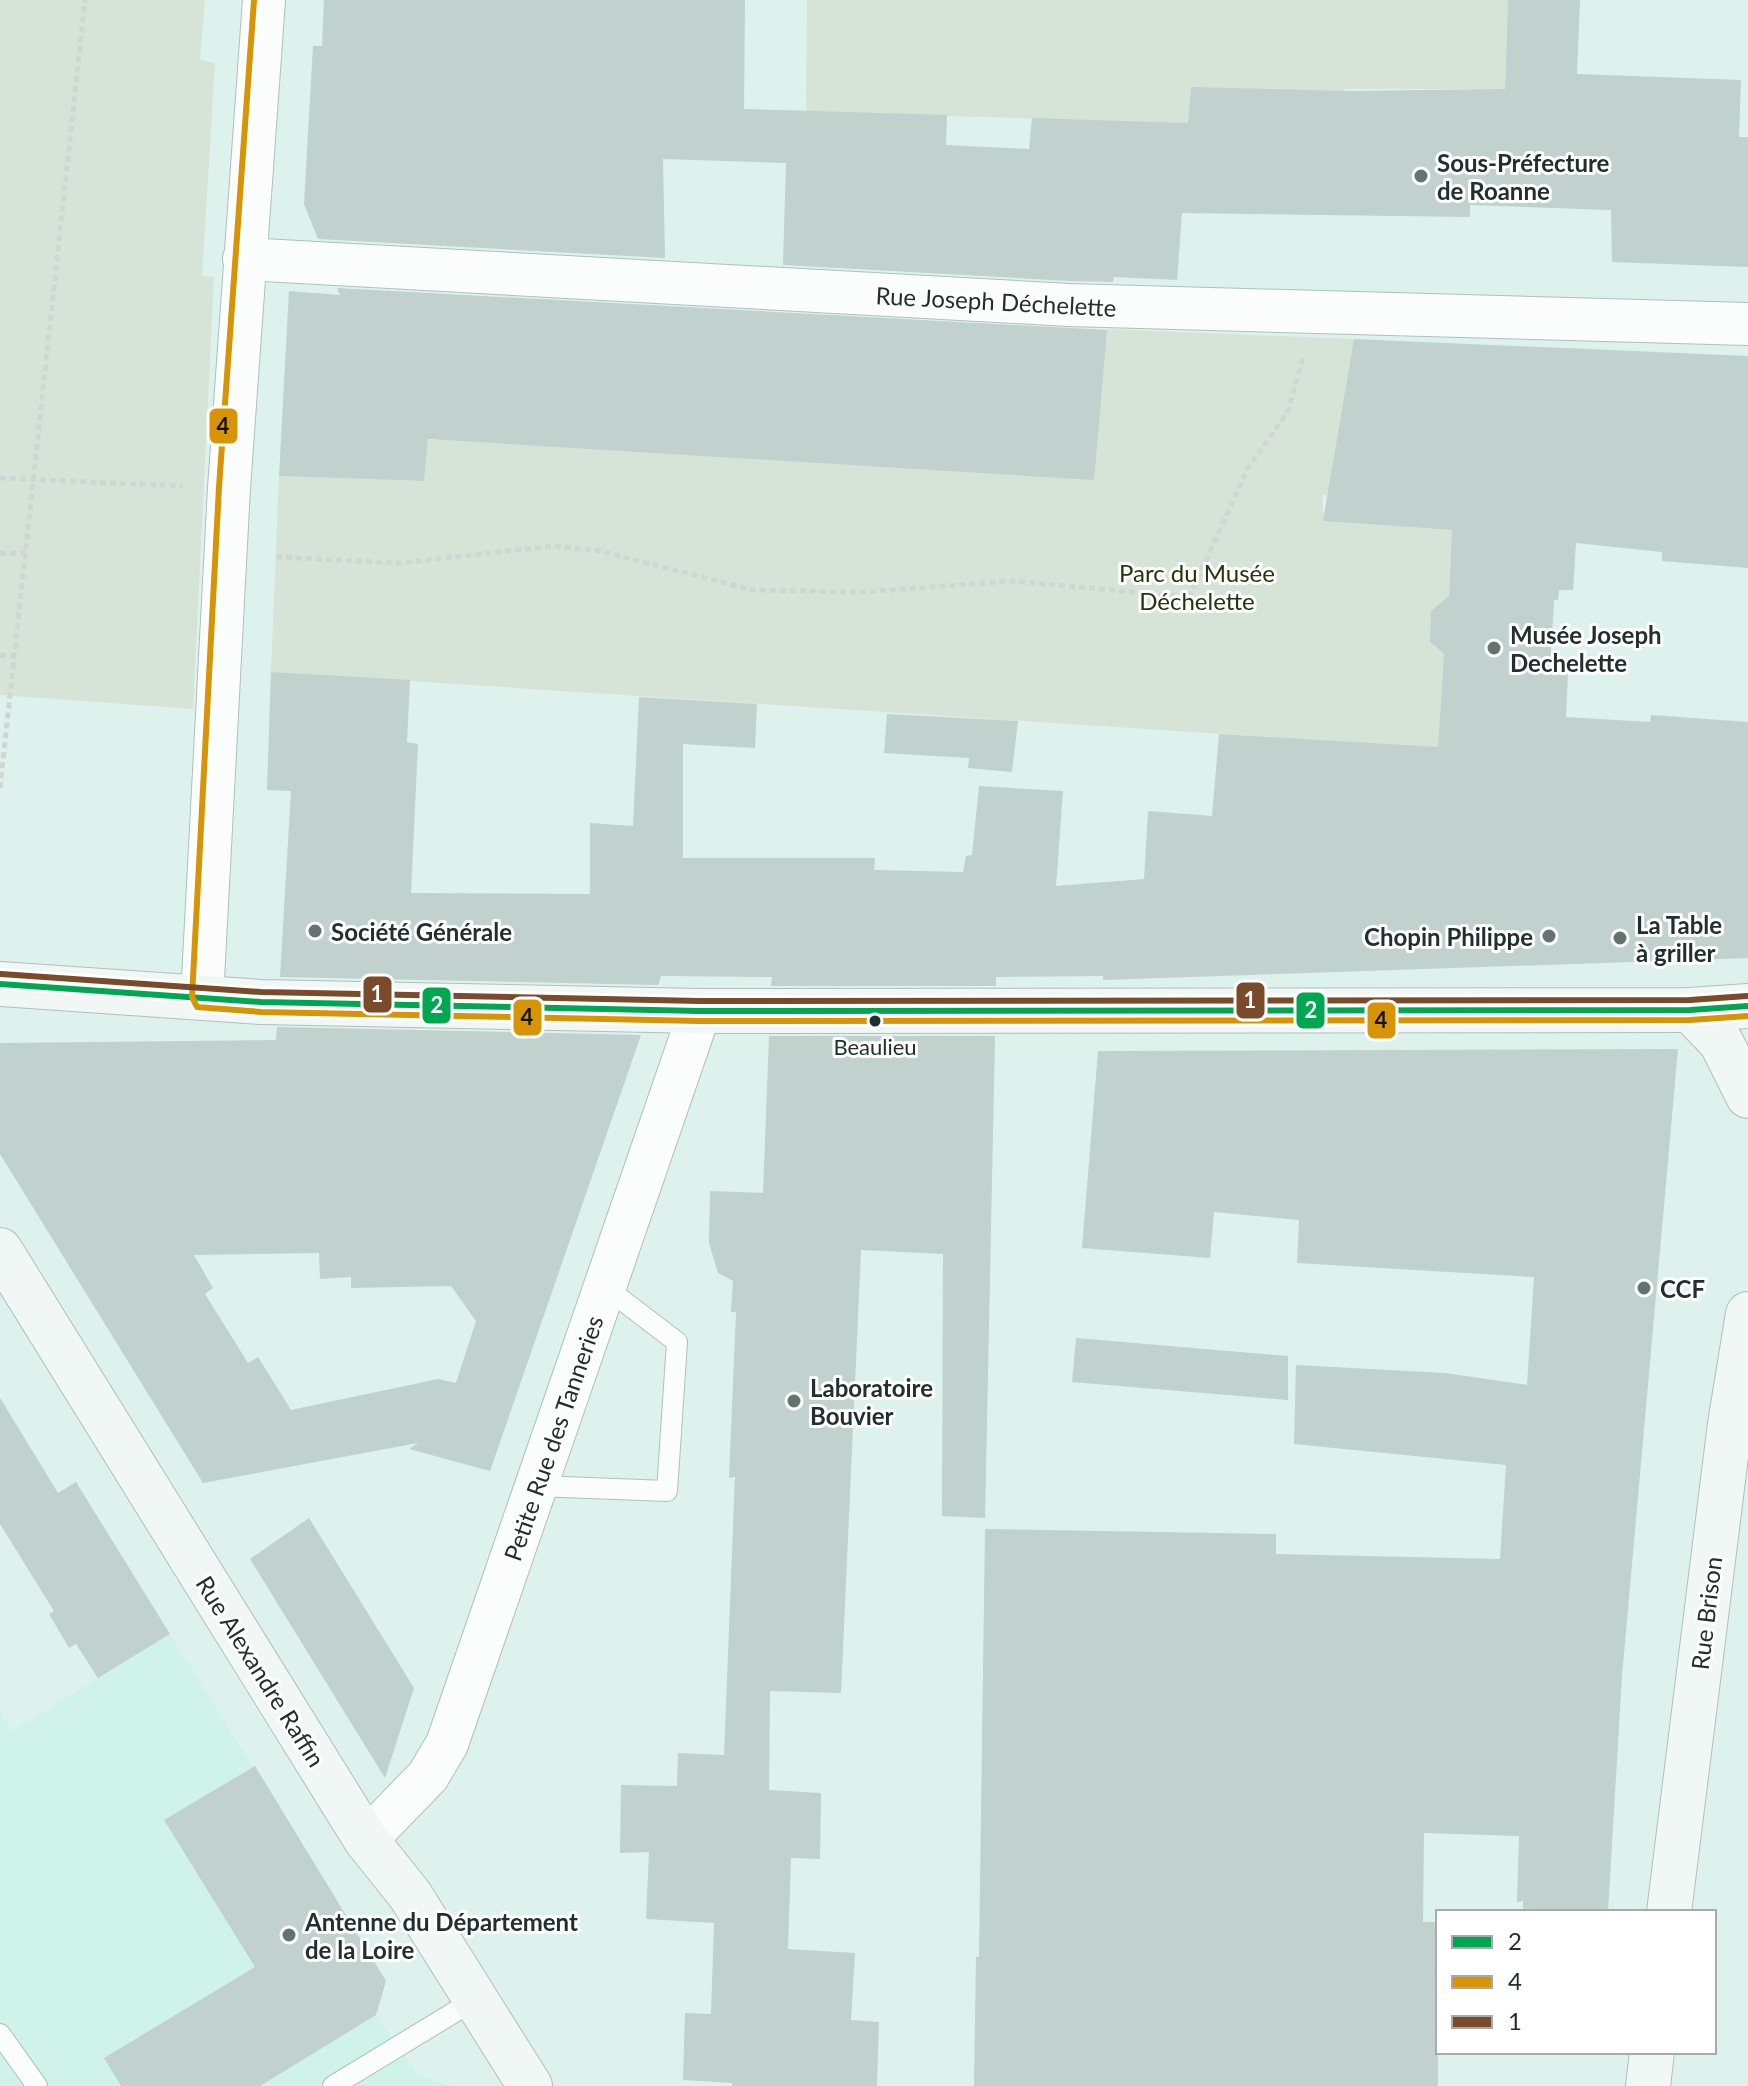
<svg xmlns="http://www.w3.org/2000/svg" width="1748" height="2086" font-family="Lato,sans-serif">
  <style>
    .built { fill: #cff3e9 }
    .green { fill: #d5e4d7 }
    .building { fill: #c0d1ce; fill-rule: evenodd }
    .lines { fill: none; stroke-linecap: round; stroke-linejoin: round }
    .lane-casing { stroke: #afc0bb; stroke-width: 22 }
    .street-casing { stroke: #afc0bb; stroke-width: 44 }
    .secondary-casing { stroke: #afc0bb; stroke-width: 46 }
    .path { stroke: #d0d6d4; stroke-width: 5; stroke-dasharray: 6 4; stroke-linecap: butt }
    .lane { stroke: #fafdfc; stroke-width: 20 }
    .street { stroke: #fafdfc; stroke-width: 42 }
    .secondary { stroke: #f0f7f4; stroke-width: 44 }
    .bus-1-casing { stroke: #fff; stroke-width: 12 }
    .bus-2-casing { stroke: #fff; stroke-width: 12 }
    .bus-3-casing { stroke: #fff; stroke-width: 12 }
    .bus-1 { stroke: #00a651; stroke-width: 6 }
    .bus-2 { stroke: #d79407; stroke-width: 6 }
    .bus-3 { stroke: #7a4b2a; stroke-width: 6 }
    .poi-dot { fill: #63746f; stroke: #fff; stroke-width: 3 }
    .bus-dot { fill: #21302c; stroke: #fff; stroke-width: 3 }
    .labels { text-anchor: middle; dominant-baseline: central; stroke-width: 6; stroke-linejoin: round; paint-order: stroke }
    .bus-label { font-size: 22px; fill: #21302c; stroke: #fff }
    .poi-label { font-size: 24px; font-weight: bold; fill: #21302c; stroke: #fff; text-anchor: start }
    .street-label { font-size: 24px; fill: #21302c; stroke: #fff }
    .park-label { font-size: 24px; fill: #233608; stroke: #fff }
    .line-badge { stroke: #fff; stroke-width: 3 }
    .badge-label { font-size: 22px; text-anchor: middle; font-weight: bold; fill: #fff }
    .pale-badge-label { font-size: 22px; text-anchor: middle; font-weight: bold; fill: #111 }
  </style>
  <rect width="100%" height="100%" fill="#ddf2ec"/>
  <path class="built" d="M170,1634l174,278 -35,143 67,-40 42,60 34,11h-452v-374l12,19z"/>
  <g class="green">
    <path d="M0,0h205l-5,60 15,3 -13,213 12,1 -21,432 -193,-14z"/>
    <path d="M807,0h701l-4,111 -33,-22h-126l-2,37 -152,-39 -3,36 -382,-11z"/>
    <path d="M1107,329l247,10 -26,156h-6l1,16 12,11 117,8 -3,66 -18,15 -1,31 14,12 -6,94 -1167,-76 8,-196 145,5 4,-41 670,-34z"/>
  </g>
  <g class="building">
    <path d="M324,0h421l-1,109 203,6 -1,30 83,4 3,-31 156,5 3,-36 154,4 160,-2 3,-89h72l-3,74 164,6 -2,57h9v130l-136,-5 -1,-52 -141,-5v12l-288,-4 -5,67 -63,-3 -1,5 -43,-1 -287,-16 3,-102 -123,-4 2,99 -347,-19 -14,-35 9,-158h9z"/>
    <path d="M337,288l770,42 -13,150 -666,-41 -4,42 -145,-5 10,-185 51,4z"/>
    <path d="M1354,339l394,17v212l-86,-7v-9l-86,-9 -3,47h-14l-1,10h-4l-4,71 18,3 -2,43 84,5 1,-7 97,7v236l-645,22v-4l-107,1v9h-225l1,-9 -111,-1 -3,9 -378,-8 11,-186 -24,-1 4,-118 139,8 -3,62 11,2 -7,149 179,1v-71l43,3 6,-129 118,7 -2,44 -72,-4v114h192l-1,12 89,2 3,-16 6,-1 7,-69 84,5 -7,95 88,-7 4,-68 64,5 7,-82 219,13 6,-93 -14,-12 1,-31 18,-15 3,-66 -129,-9z"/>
    <path d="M887,714l131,7 -6,51 -44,-4 1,-10 -85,-5z"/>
    <path d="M277,1027l364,8 -151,436 -81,-22 9,-6 -215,40 -203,-329v-111l276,-3zM319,1253l1,26 31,-2v11l100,-2 25,35 -20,62 -18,-4 -147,31 -33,-53 -10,6 -43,-69 8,-6 -19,-33z"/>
    <path d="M769,1036h226l-10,482 -43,-2 1,-262 -82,-4 -20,443 -71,-2 -1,99 52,3 -1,66 -29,-1 -3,91 67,4 -4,67 28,2 -2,64h-145v-3l-49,-3 2,-67 26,1 3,-91 -68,-4 3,-67 -29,1 1,-68 56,1 1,-33 46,2 11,-278 -6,1 7,-166h-5l2,-31 -15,-8 -9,-30 1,-52 53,2z"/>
    <path d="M1678,1049l-56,627 -14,236h-85v-11l-6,1 2,-66 -95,-3 -1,89h15v164h-464l2,-129h3l6,-428 291,5v20l224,5 6,-94 -212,-21 2,-79 149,8 82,12 7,-108 -237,-14 2,-43 -85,-8 -4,46 -128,-10 16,-197z"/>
    <path d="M1076,1338l212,18v44l-216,-18z"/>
    <path d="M0,1398l58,95 18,-11 94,152 -72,44 -22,-34 -7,4 -20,-34 5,-3 -54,-87z"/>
    <path d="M309,1518l105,170 -29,90 -135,-219z"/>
    <path d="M255,1766l131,215 -10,34 -116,71h-139l-17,-28 151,-91 -91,-147z"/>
  </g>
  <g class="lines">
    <g class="lane-casing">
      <g id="lane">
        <path d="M537,1486l130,5 10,-149 -72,-55"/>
        <path d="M0,2034l37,52"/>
        <path d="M333,2086l143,-87"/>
      </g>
    </g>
    <g class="street-casing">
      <g id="street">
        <path d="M244,259l825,46 679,19"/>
        <path d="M202,998l27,-510 35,-488"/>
        <path d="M366,1840l62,-64 19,-32 253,-733"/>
      </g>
    </g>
    <g class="secondary-casing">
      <g id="secondary">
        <path d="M0,984l261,18 439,9 990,-1 58,-4"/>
        <path d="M1690,1010l31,32 27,54"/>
        <path d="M0,1250l366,590 44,55 120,191"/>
        <path d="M1669,1912l61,-488 18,-110"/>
        <path d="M1648,2086l4,-34"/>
      </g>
    </g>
    <g class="path">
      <path d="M0,478l183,8"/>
      <path d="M0,553h26"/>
      <path d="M276,557l123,6 155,-17 46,5 153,39 111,2 147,-11 178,16 59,-129 40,-57 15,-53"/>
      <path d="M0,655l15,1"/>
      <path d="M0,788l85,-788"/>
    </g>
    <use href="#lane" class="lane"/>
    <use href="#street" class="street"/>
    <use href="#secondary" class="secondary"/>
    <g class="bus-1-casing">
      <path id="bus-1" d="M0,984l261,18 439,9 990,-1 58,-4"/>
    </g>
    <g class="bus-2-casing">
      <path id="bus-2" d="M254,0l-35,487 -27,510 5,10 64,5 439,9 990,-1 58,-4"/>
    </g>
    <g class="bus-3-casing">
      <path id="bus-3" d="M1,974l260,18 439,9 990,-1 57,-4"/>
    </g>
    <use href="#bus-1" class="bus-1"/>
    <use href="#bus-2" class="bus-2"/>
    <use href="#bus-3" class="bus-3"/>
  </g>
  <g class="poi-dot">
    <circle cx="1421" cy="176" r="8"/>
    <circle cx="1494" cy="648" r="8"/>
    <circle cx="315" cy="931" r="8"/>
    <circle cx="1549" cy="936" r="8"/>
    <circle cx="1620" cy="938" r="8"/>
    <circle cx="1644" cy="1288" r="8"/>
    <circle cx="794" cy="1401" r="8"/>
    <circle cx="289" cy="1935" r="8"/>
  </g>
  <circle class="bus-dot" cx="875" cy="1021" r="7"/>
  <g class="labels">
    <g class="bus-label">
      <text x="875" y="1046">Beaulieu</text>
    </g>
    <g class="poi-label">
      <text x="1437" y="162">Sous-Préfecture<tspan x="1437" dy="28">de Roanne</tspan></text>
      <text x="1510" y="634">Musée Joseph<tspan x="1510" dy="28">Dechelette</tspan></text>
      <text x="1636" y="924">La Table<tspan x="1636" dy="28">à griller</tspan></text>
      <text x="331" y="931">Société Générale</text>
      <text x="1533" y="936" text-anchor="end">Chopin Philippe</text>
      <text x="1660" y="1288">CCF</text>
      <text x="810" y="1387">Laboratoire<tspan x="810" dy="28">Bouvier</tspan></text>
      <text x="305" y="1921">Antenne du Département<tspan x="305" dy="28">de la Loire</tspan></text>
    </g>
    <g class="street-label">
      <text transform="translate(996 301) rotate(3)">Rue Joseph Déchelette</text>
      <text transform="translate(553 1438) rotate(-71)">Petite Rue des Tanneries</text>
      <text transform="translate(1706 1613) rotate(-83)">Rue Brison</text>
      <text transform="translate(261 1671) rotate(58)">Rue Alexandre Raffin</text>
    </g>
    <g class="park-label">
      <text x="1197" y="572">Parc du Musée<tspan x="1197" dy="28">Déchelette</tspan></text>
    </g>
  </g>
  <g class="line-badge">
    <rect x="208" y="407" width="31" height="38" rx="8" fill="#d79407"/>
    <rect x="362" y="975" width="31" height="39" rx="8" fill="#7a4b2a"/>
    <rect x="1235" y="981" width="31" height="39" rx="8" fill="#7a4b2a"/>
    <rect x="421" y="986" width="31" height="39" rx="8" fill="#00a651"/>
    <rect x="1295" y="991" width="31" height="39" rx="8" fill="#00a651"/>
    <rect x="512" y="998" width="31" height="39" rx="8" fill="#d79407"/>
    <rect x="1366" y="1001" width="31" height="39" rx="8" fill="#d79407"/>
  </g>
  <g class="badge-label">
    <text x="377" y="1002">1</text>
    <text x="1250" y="1008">1</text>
    <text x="437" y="1013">2</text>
    <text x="1311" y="1018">2</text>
  </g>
  <g class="pale-badge-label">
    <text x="223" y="434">4</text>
    <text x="527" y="1025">4</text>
    <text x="1381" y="1028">4</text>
  </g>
  <rect x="1436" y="1910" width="280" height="144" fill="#ffffff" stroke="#a6acab" stroke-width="2"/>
  <rect x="1452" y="1936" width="40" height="12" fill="#00a651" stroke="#a6acab" stroke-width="2"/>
  <text x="1508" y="1950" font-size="24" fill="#21302c">2</text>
  <rect x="1452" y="1976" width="40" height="12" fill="#d79407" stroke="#a6acab" stroke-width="2"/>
  <text x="1508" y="1990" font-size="24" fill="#21302c">4</text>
  <rect x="1452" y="2016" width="40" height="12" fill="#7a4b2a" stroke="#a6acab" stroke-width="2"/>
  <text x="1508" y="2030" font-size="24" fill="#21302c">1</text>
</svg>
